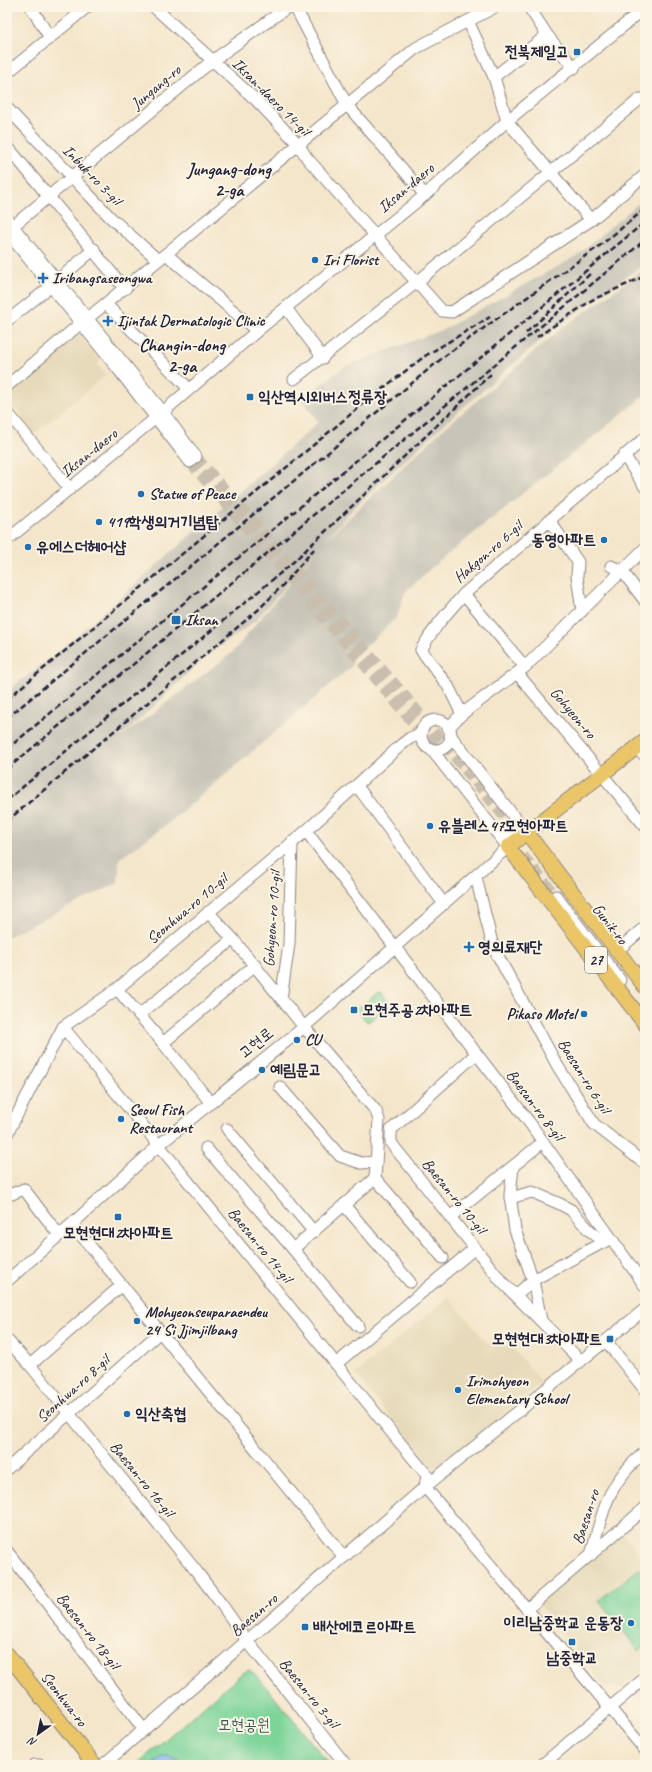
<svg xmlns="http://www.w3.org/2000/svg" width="652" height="1772" font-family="Caveat,'Poor Story',sans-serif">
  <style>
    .built { fill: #e6daba }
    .industrial { fill: #c8c4b8; fill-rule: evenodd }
    .green { fill: #7bd499; stroke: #4e7b6a }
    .water { fill: #83b9f2; stroke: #526e96 }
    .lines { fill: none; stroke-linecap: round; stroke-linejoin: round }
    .minor-tunnel { stroke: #cabfae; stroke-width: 11; stroke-dasharray: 11 5.5; stroke-linecap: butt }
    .minor-casing { stroke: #8b8483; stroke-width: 13 }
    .major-casing { stroke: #8b8483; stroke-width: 16 }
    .minor { stroke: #fff; stroke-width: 11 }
    .major { stroke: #ebc669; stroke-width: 14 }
    .rail { stroke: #22223b; stroke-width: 2.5; stroke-dasharray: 6 3; stroke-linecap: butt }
    .poi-dot { fill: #1f6fb2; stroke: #fcf5e5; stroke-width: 1.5 }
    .labels { text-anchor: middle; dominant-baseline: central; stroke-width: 4; stroke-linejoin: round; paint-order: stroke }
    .shield { fill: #fcf5e5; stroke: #63616e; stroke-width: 1 }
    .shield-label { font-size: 15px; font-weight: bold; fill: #22223b }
    .poi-label { font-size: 16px; font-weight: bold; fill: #22223b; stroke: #fcf5e5; text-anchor: start }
    .street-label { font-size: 16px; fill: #22223b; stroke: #fcf5e5 }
    .park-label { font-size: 16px; fill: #3d5757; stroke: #fcf5e5 }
    .quarter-label { font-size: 18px; font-weight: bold; fill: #22223b; stroke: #fcf5e5 }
  </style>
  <rect width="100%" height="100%" fill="#fcf5e5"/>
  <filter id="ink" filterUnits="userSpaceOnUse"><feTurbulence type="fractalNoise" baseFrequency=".025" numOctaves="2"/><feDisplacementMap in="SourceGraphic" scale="8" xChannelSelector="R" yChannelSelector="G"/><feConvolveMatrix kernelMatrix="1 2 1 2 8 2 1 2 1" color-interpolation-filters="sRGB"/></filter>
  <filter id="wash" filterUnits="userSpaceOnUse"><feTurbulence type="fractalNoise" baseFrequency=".012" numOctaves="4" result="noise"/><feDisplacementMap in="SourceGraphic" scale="16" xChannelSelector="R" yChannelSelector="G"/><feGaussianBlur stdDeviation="0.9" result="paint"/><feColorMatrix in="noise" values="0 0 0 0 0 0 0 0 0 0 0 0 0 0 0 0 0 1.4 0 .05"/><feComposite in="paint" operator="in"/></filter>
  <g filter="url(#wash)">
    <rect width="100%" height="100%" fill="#f4e6cb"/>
    <g class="built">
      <path d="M77,332l23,29 -3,4 9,10 -72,59 -13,-15 2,-2 -16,-18v-6z"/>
      <path d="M449,1297l37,45 26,5 30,36 -107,88 -80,-97z"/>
      <path d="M622,1532l23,30v108l-23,18 -17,-1 -67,-85z"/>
    </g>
    <path class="industrial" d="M645,198v65l-95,69 -106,92 -90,84 -30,33 116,-109 122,-104 83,-59v126l-208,168 -32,29 -8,25 -45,42v7l-182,156 -51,37 -1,24 -111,54v-246l48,-36 264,-233 -18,-23 43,-32 98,-37 133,-73zM319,548l-87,105 -111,84 83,-79 51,-37z"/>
    <g class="green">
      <path d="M379,992l3,1 8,11 -1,3 -21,15 -2,-1 -8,-11v-2z"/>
      <path d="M639,1569l6,8v69l-6,5 -40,-51z"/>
      <path d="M249,1670l8,6 73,89h-194l105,-91z"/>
    </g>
    <path class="water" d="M167,1756l11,3 6,6h-32l8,-7z"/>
  </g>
  <g filter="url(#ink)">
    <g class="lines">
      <g class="minor-tunnel">
        <path d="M196,457l203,232 127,154"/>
        <path d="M190,462l173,201 77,92"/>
        <path d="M523,856l33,40"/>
      </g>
      <g class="minor-casing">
        <g id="minor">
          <path d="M31,7l19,31"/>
          <path d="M154,7l102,93 42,44 9,14 135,153 10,1 139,-92 54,-45"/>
          <path d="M295,7l52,98 78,90"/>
          <path d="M529,7l18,28 27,33"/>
          <path d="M468,21l26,56 13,44 84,99"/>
          <path d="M7,73l80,-66"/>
          <path d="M494,77l53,-42"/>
          <path d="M7,108l103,109 48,43"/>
          <path d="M7,146l118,143"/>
          <path d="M7,219l156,193 33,45"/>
          <path d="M13,226l199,-165 76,-54"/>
          <path d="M7,232l111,137 72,93"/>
          <path d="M166,254l91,77"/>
          <path d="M57,281l37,-32"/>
          <path d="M106,304l83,85"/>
          <path d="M286,308l37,50"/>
          <path d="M88,318l328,-270 79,-41"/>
          <path d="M7,321l43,-34"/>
          <path d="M294,379l123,-97 223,-183h5"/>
          <path d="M7,386l74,-63"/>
          <path d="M7,412l63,77"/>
          <path d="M624,455l21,32"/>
          <path d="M549,520l29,42 -1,14 5,35"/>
          <path d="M7,540l156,-128 94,-81 168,-136 82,-74 138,-113"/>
          <path d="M611,566l11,5 23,30"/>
          <path d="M464,594l61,73"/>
          <path d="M517,673l128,153"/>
          <path d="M462,714l-14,-28 -27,-36c12,-22 27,-38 43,-56l181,-156"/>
          <circle cx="436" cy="735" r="15"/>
          <path d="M448,728l14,-14 63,-47 120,-119"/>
          <path d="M450,735l77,98"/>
          <path d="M635,749l10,6"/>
          <path d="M357,786l87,118"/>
          <path d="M306,831l223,291 116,164"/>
          <path d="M496,832l11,1 5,-5 2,-12"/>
          <path d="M476,877l17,70 64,118 37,59 51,40"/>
          <path d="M556,896l64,84"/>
          <path d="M208,912l25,27 71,88 72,84 3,9 -4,58 68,80"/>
          <path d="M618,950l27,-23"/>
          <path d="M117,989l46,54 47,59"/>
          <path d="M281,999l8,-55 3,-102"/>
          <path d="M139,1015l94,-76"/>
          <path d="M63,1027l333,411 31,37 -2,12 220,263"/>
          <path d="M163,1043l92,-78"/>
          <path d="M476,1054l-85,76v13l111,139 79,79"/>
          <path d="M280,1087l60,69 21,7 15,-1"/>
          <path d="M227,1129l87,103"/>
          <path d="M7,1134l56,-107 54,-38 189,-158 95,-86 9,-7 11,-4"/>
          <path d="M206,1148l87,101"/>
          <path d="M513,1167l-3,28 5,35 18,50 8,40"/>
          <path d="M7,1192l5,2 12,-5 35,46"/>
          <path d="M510,1198l22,-6 28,12 11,6 17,19 16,13"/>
          <path d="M344,1205l66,77"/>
          <path d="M450,1217l93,-75"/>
          <path d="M72,1224l272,333"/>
          <path d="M7,1281l65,-57 87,-79 145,-118 204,-180 -77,-98"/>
          <path d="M516,1295l17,-15 78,-42"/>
          <path d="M358,1326l-65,-77 82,-71"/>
          <path d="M7,1340l23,25 167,207 25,33 26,37 98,123"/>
          <path d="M606,1341l39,49"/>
          <path d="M336,1364l139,-116"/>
          <path d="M30,1365l92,-80"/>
          <path d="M7,1469l153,-137"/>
          <path d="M7,1551l137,179"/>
          <path d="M591,1555c12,-45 16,-72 54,-103"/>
          <path d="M527,1609l118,-101"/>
          <path d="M34,1765h6"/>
          <path d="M103,1765l322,-278 220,-178"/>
          <path d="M542,1765l103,-87"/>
        </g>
      </g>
      <g class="major-casing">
        <g id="major">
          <path d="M645,741l-137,106 137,177"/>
          <path d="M527,833l118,154"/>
          <path d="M7,1654l88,111"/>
        </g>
      </g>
      <use href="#minor" class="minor"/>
      <use href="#major" class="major"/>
      <g class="rail">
        <path d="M526,333l65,-60"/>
        <path d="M537,337l55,-37 53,-24"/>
        <path d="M7,699l362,-300 56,-43 65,-39"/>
        <path d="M7,718l439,-363 156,-111 43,-35"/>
        <path d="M7,749l638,-527"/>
        <path d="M7,769l638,-529"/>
        <path d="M7,800l282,-234 202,-192"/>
        <path d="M7,821l251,-211 25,-25 31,-36"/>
      </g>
    </g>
  </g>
  <g class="poi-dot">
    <rect x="573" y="48" width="8" height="8" rx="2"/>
    <circle cx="315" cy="260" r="4"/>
    <path d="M41 272h4v4h4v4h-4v4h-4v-4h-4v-4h4z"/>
    <path d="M106 315h4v4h4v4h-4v4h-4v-4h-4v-4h4z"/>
    <rect x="246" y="393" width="8" height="8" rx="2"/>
    <circle cx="141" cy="494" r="4"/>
    <circle cx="99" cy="522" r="4"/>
    <circle cx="604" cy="540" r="4"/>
    <circle cx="28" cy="547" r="4"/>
    <rect x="171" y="615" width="10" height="10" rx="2"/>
    <circle cx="430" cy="826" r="4"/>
    <path d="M467 941h4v4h4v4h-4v4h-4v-4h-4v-4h4z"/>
    <rect x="350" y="1006" width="8" height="8" rx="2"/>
    <circle cx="584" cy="1014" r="4"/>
    <circle cx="297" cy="1040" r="4"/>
    <circle cx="262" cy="1070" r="4"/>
    <circle cx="121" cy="1119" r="4"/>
    <rect x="114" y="1213" width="8" height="8" rx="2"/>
    <circle cx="137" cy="1321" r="4"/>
    <rect x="606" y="1335" width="8" height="8" rx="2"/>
    <circle cx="458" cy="1390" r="4"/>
    <circle cx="127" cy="1414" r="4"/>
    <circle cx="631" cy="1623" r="4"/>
    <rect x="301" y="1623" width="8" height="8" rx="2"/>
    <rect x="568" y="1638" width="8" height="8" rx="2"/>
  </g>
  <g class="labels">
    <rect class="shield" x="585" y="947" width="22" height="26" rx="3"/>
    <g class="shield-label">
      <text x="596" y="960">27</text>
    </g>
    <g class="poi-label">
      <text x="569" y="52" text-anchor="end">전북제일고</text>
      <text x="323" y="260">Iri Florist</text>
      <text x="52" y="278">Iribangsaseongwa</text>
      <text x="117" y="321">Ijintak Dermatologic Clinic</text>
      <text x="258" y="397">익산역시외버스정류장</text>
      <text x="149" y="494">Statue of Peace</text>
      <text x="107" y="522">419학생의거기념탑</text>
      <text x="596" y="540" text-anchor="end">동영아파트</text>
      <text x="36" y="547">유에스더헤어샵</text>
      <text x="185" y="620">Iksan</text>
      <text x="438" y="826">유블레스47모현아파트</text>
      <text x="478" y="947">영의료재단</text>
      <text x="362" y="1010">모현주공2차아파트</text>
      <text x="576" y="1014" text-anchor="end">Pikaso Motel</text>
      <text x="305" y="1040">CU</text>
      <text x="270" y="1070">예림문고</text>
      <text x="129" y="1110">Seoul Fish<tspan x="129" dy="18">Restaurant</tspan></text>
      <text x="118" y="1233" text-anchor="middle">모현현대2차아파트</text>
      <text x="145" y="1312">Mohyeonseuparaendeu<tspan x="145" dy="18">24 Si Jjimjilbang</tspan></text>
      <text x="602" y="1339" text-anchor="end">모현현대3차아파트</text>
      <text x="466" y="1381">Irimohyeon<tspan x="466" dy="18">Elementary School</tspan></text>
      <text x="135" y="1414">익산축협</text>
      <text x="623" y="1623" text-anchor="end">이리남중학교 운동장</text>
      <text x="313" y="1627">배산에코르아파트</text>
      <text x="572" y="1658" text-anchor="middle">남중학교</text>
    </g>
    <g class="street-label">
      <text transform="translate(156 87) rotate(-40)">Jungang-ro</text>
      <text transform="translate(271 97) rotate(45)">Iksan-daero 14-gil</text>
      <text transform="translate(92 175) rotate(46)">Inbuk-ro 3-gil</text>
      <text transform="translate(406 188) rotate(-40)">Iksan-daero</text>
      <text transform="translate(89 453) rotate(-39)">Iksan-daero</text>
      <text transform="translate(488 552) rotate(-41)">Hakgon-ro 6-gil</text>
      <text transform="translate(573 713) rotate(50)">Gohyeon-ro</text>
      <text transform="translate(187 909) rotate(-40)">Seonhwa-ro 10-gil</text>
      <text transform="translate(272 919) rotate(-86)">Gohyeon-ro 10-gil</text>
      <text transform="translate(610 924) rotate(52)">Gunik-ro</text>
      <text transform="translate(256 1043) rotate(-39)">고현로</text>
      <text transform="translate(584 1076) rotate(58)">Baesan-ro 6-gil</text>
      <text transform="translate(535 1105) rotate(53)">Baesan-ro 8-gil</text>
      <text transform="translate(454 1196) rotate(51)">Baesan-ro 10-gil</text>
      <text transform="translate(260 1245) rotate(51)">Baesan-ro 14-gil</text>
      <text transform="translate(73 1389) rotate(-42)">Seonhwa-ro 8-gil</text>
      <text transform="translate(142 1479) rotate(51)">Baesan-ro 16-gil</text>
      <text transform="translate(586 1517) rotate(-72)">Baesan-ro</text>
      <text transform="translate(254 1615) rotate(-41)">Baesan-ro</text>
      <text transform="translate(88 1631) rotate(52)">Baesan-ro 18-gil</text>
      <text transform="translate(309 1693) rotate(51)">Baesan-ro 3-gil</text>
      <text transform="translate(64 1699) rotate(52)">Seonhwa-ro</text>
    </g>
    <g class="park-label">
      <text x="244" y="1725">모현공원</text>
    </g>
    <g class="quarter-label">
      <text x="229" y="169">Jungang-dong<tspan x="229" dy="21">2-ga</tspan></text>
      <text x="182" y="345">Changin-dong<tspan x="182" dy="21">2-ga</tspan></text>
    </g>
  </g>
  <rect width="652" height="1772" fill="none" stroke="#fcf5e5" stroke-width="24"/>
  <g transform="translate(38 1734) rotate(213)" stroke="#fcf5e5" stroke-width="3" paint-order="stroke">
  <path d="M0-3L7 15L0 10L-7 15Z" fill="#22223b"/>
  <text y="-6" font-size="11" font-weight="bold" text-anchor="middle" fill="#22223b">N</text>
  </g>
</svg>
